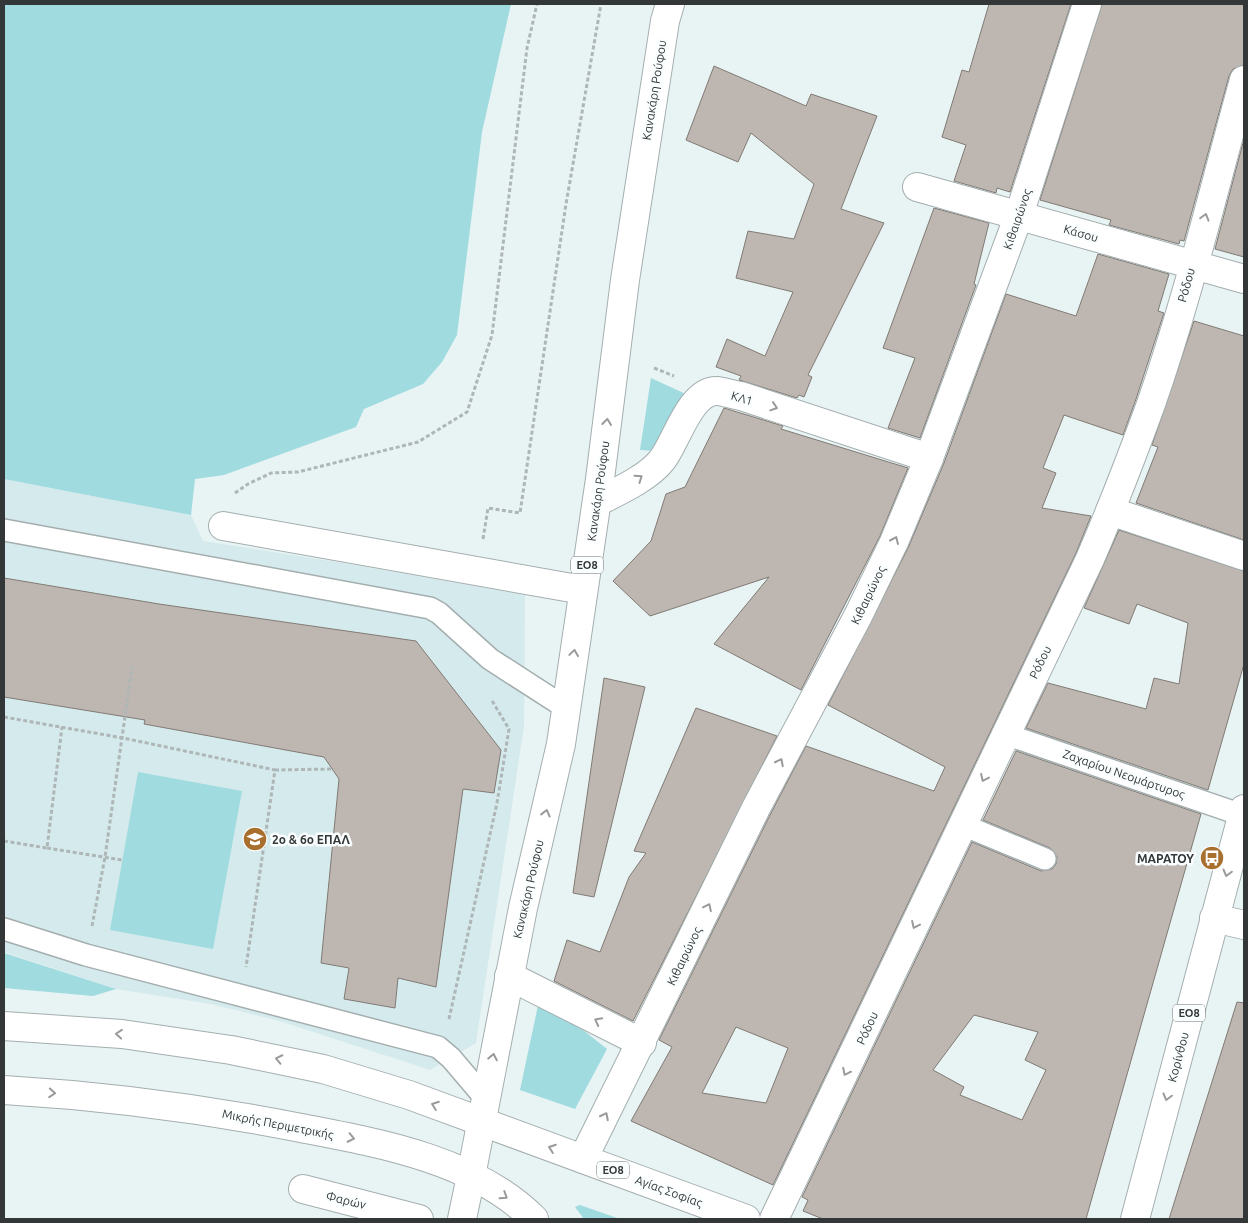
<svg xmlns="http://www.w3.org/2000/svg" width="1248" height="1223" font-family="Ubuntu,sans-serif">
  <style>
    .built { fill: #d5eaec }
    .green { fill: #a0dbe0 }
    .building { fill: #beb7b1; stroke: #807a74; fill-rule: evenodd }
    .lines { fill: none; stroke-linecap: round; stroke-linejoin: round }
    .lane-casing { stroke: #a4aeaf; stroke-width: 24 }
    .street-casing { stroke: #a4aeaf; stroke-width: 30 }
    .primary-casing { stroke: #a4aeaf; stroke-width: 30 }
    .path { stroke: #aeb6b7; stroke-width: 3; stroke-dasharray: 4 2.5; stroke-linecap: butt }
    .lane { stroke: #fff; stroke-width: 21 }
    .street { stroke: #fff; stroke-width: 28 }
    .primary { stroke: #fff; stroke-width: 28 }
    .oneway { stroke: #999b9b }
    .labels { text-anchor: middle; dominant-baseline: central; stroke-width: 5; stroke-linejoin: round; paint-order: stroke }
    .shield { fill: #fafeff; stroke: #6f7373; stroke-width: 1 }
    .shield-label { font-size: 11px; font-weight: bold; fill: #333737 }
    .street-label { font-size: 12px; fill: #333737; stroke: #fafeff }
    .poi-label { font-size: 12px; font-weight: bold; fill: #333737; stroke: #fafeff; text-anchor: start }
  </style>
  <rect width="100%" height="100%" fill="#e8f3f4"/>
  <path class="built" d="M4,479l187,36 12,26 146,23 176,31 -1,131 -48,317 -46,27 -147,-48 -72,-18 -95,-15 -112,-37z"/>
  <g class="green">
    <path d="M4,4h507l-29,128 -25,203 -15,27 -19,22 -59,25 -8,18 -132,48 -29,4 -4,36 -187,-36z"/>
    <path d="M651,378l39,18 -35,55 -15,-1z"/>
    <path d="M138,772l104,19 -29,158 -103,-19z"/>
    <path d="M4,953l112,36 -23,7 -89,-8z"/>
    <path d="M540,996l67,53 -32,60 -55,-19z"/>
    <path d="M580,1205l40,14h-36l-9,-12z"/>
  </g>
  <g class="building">
    <path d="M989,4h82l-61,188 -13,-4 -1,5 -42,-12 12,-36 -24,-8 20,-67 7,2z"/>
    <path d="M1102,4h142v61l-11,4 -4,7 -45,165 -4,-1 -1,4 -70,-19 2,-5 -71,-20z"/>
    <path d="M714,66l92,40 5,-12 66,22 -36,93 43,14 -76,152 4,2 -8,20 -5,-2 -2,3 -58,-18 2,-4 -25,-9 11,-28 38,17 28,-64 -57,-14 12,-47 46,8 20,-55 -63,-51 -13,29 -52,-22z"/>
    <path d="M1244,139v118l-29,-8z"/>
    <path d="M934,208l55,15 -15,61 2,1 -56,153 -32,-10 27,-70 -32,-10z"/>
    <path d="M1098,254l71,20 -11,37 6,2 -28,86 -13,36 -59,-20 -21,53 13,5 -14,35 49,8 -15,37 -303,632 -142,-64 41,-74 -13,-7 111,-225 36,-69 128,45 11,-24 -117,-62 80,-157 36,-85 62,-169 70,22zM736,1027l52,21 -22,55 -64,-10z"/>
    <path d="M1194,321l50,15v204l-108,-37 22,-56 -6,-2z"/>
    <path d="M724,408l59,18 -2,3 127,39 -28,68 -79,154 -87,-46 55,-67 -119,39 -37,-35 38,-40 15,-47 19,-7z"/>
    <path d="M1119,530l125,41v93l-36,126 -182,-62 22,-45 98,26 8,-31 25,6 9,-61 -51,-19 -8,20 -45,-16z"/>
    <path d="M4,578l155,26 257,37 85,109 -7,43 -31,-4 -27,198 -38,-9 -3,30 -51,-9 5,-31 -28,-5 18,-184 -15,-22 -180,-33 1,-4 -141,-23z"/>
    <path d="M604,678l41,9 -51,210 -21,-4z"/>
    <path d="M696,708l81,28 -144,285 -79,-40 13,-41 33,12 29,-75 17,-24 -12,-2z"/>
    <path d="M1016,751l185,63 -115,405h-263l-20,-8 5,-11 -6,-3 170,-355 69,29 11,-2 4,-5 1,-7 -7,-9 -67,-28zM974,1015l64,17 -13,28 21,10 -24,50 -62,-25 4,-8 -31,-17z"/>
    <path d="M1237,1002l7,1v216h-75z"/>
  </g>
  <g class="lines">
    <g class="lane-casing">
      <g id="lane">
        <path d="M4,530l426,78 9,5 51,46 76,49"/>
        <path d="M1005,734l237,81"/>
        <path d="M963,825l82,34"/>
        <path d="M4,929l82,26 352,92 13,11 34,40"/>
      </g>
    </g>
    <g class="street-casing">
      <g id="street">
        <path d="M917,187l327,92"/>
        <path d="M597,502c20,-10 51,-24 65,-42 14,-17 28,-71 56,-69 7,1 16,4 23,5l188,62"/>
        <path d="M1110,511l134,45"/>
        <path d="M223,526l360,64"/>
        <path d="M1214,918l30,7"/>
        <path d="M509,976l133,67"/>
        <path d="M583,1159l173,-351 102,-192 36,-74 35,-84 90,-243 68,-211"/>
        <path d="M303,1189l116,30"/>
        <path d="M462,1219l9,-43"/>
        <path d="M774,1219l316,-660c22,-51 42,-103 61,-155 37,-106 63,-216 93,-324"/>
      </g>
    </g>
    <g class="primary-casing">
      <g id="primary">
        <path d="M4,1026l118,8 109,16 92,19 86,26 337,124"/>
        <path d="M4,1090c102,6 196,18 297,38 79,15 174,32 233,91"/>
        <path d="M471,1176l52,-268 38,-164 39,-265 25,-199 40,-259 5,-17"/>
        <path d="M1135,1219l109,-410"/>
      </g>
    </g>
    <g class="path">
      <path d="M654,368l20,8"/>
      <path d="M235,493l13,-9 23,-11 27,-1 120,-30 49,-30 25,-77 35,-287 10,-44"/>
      <path d="M483,539l5,-31 32,5 46,-309 35,-200"/>
      <path d="M4,717l119,21 152,32 -29,197"/>
      <path d="M275,770l58,-1"/>
      <path d="M4,841l43,7 15,-121"/>
      <path d="M47,848l75,12"/>
      <path d="M92,926l13,-69 27,-190"/>
      <path d="M449,1019l48,-216 12,-74 -18,-30"/>
    </g>
    <use href="#lane" class="lane"/>
    <use href="#street" class="street"/>
    <use href="#primary" class="primary"/>
  </g>
  <defs><path id="oneway-chevron" d="M-2-3.5L2.5 0L-2 3.5" fill="none" stroke-width="1.6" stroke-linecap="round" stroke-linejoin="round" transform="scale(1.25)"/></defs>
  <g class="oneway">
    <use href="#oneway-chevron" transform="translate(1205 217) rotate(-74)"/>
    <use href="#oneway-chevron" transform="translate(774 407) rotate(18)"/>
    <use href="#oneway-chevron" transform="translate(607 422) rotate(-83)"/>
    <use href="#oneway-chevron" transform="translate(639 478) rotate(-35)"/>
    <use href="#oneway-chevron" transform="translate(895 540) rotate(-66)"/>
    <use href="#oneway-chevron" transform="translate(574 653) rotate(-82)"/>
    <use href="#oneway-chevron" transform="translate(780 762) rotate(-63)"/>
    <use href="#oneway-chevron" transform="translate(984 778) rotate(115)"/>
    <use href="#oneway-chevron" transform="translate(546 813) rotate(-76)"/>
    <use href="#oneway-chevron" transform="translate(1227 873) rotate(105)"/>
    <use href="#oneway-chevron" transform="translate(708 907) rotate(-64)"/>
    <use href="#oneway-chevron" transform="translate(915 925) rotate(115)"/>
    <use href="#oneway-chevron" transform="translate(598 1021) rotate(-153)"/>
    <use href="#oneway-chevron" transform="translate(119 1034) rotate(-175)"/>
    <use href="#oneway-chevron" transform="translate(493 1057) rotate(-79)"/>
    <use href="#oneway-chevron" transform="translate(279 1059) rotate(-168)"/>
    <use href="#oneway-chevron" transform="translate(846 1072) rotate(116)"/>
    <use href="#oneway-chevron" transform="translate(52 1093) rotate(4)"/>
    <use href="#oneway-chevron" transform="translate(1167 1097) rotate(105)"/>
    <use href="#oneway-chevron" transform="translate(435 1105) rotate(-160)"/>
    <use href="#oneway-chevron" transform="translate(605 1116) rotate(-63)"/>
    <use href="#oneway-chevron" transform="translate(351 1138) rotate(12)"/>
    <use href="#oneway-chevron" transform="translate(552 1148) rotate(-160)"/>
    <use href="#oneway-chevron" transform="translate(504 1196) rotate(33)"/>
  </g>
  <defs>
    <g id="school-disc" transform="scale(1.25)"><circle r="9.5" fill="#a96f2f" stroke="#fafeff"/><path d="M0-5L7-2L0 1L-7-2ZM-4 1L0 2.5L4 1V4Q0 6-4 4Z" fill="#fff"/></g>
    <g id="bus-disc" transform="scale(1.25)"><circle r="9.5" fill="#a96f2f" stroke="#fafeff"/><path d="M-5-6H5V4H4V6H2V4H-2V6H-4V4H-5ZM-3.5-4V0h7V-4ZM-3.5 1.2v1.5H-2V1.2ZM2 1.2v1.5H3.5V1.2Z" fill="#fff"/></g>
  </defs>
  <g fill-rule="evenodd">
    <use href="#school-disc" x="255" y="839"/>
    <use href="#bus-disc" x="1212" y="858"/>
  </g>
  <g class="labels">
    <g class="shield">
      <rect x="571" y="556.5" width="32" height="17" rx="4"/>
      <rect x="1173" y="1004.5" width="32" height="17" rx="4"/>
      <rect x="597" y="1161.5" width="32" height="17" rx="4"/>
    </g>
    <g class="shield-label">
      <text x="587" y="565">ΕΟ8</text>
      <text x="1189" y="1013">ΕΟ8</text>
      <text x="613" y="1170">ΕΟ8</text>
    </g>
    <g class="street-label">
      <text transform="translate(654 90) rotate(-81)">Κανακάρη Ρούφου</text>
      <text transform="translate(1017 219) rotate(-71)">Κιθαιρώνος</text>
      <text transform="translate(1081 233) rotate(16)">Κάσου</text>
      <text transform="translate(1186 285) rotate(-74)">Ρόδου</text>
      <text transform="translate(742 398) rotate(16)">ΚΛ1</text>
      <text transform="translate(598 491) rotate(-82)">Κανακάρη Ρούφου</text>
      <text transform="translate(868 595) rotate(-64)">Κιθαιρώνος</text>
      <text transform="translate(1040 662) rotate(-64)">Ρόδου</text>
      <text transform="translate(1124 774) rotate(19)">Ζαχαρίου Νεομάρτυρος</text>
      <text transform="translate(528 889) rotate(-77)">Κανακάρη Ρούφου</text>
      <text transform="translate(684 956) rotate(-64)">Κιθαιρώνος</text>
      <text transform="translate(867 1028) rotate(-65)">Ρόδου</text>
      <text transform="translate(1178 1057) rotate(-75)">Κορίνθου</text>
      <text transform="translate(278 1124) rotate(11)">Μικρής Περιμετρικής</text>
      <text transform="translate(669 1191) rotate(20)">Αγίας Σοφίας</text>
      <text transform="translate(346 1200) rotate(14)">Φαρών</text>
    </g>
    <g class="poi-label">
      <text x="272" y="839">2ο &amp; 6ο ΕΠΑΛ</text>
      <text x="1194" y="858" text-anchor="end">ΜΑΡΑΤΟΥ</text>
    </g>
  </g>
  <rect width="1248" height="1223" fill="none" stroke="#333737" stroke-width="10"/>
</svg>
